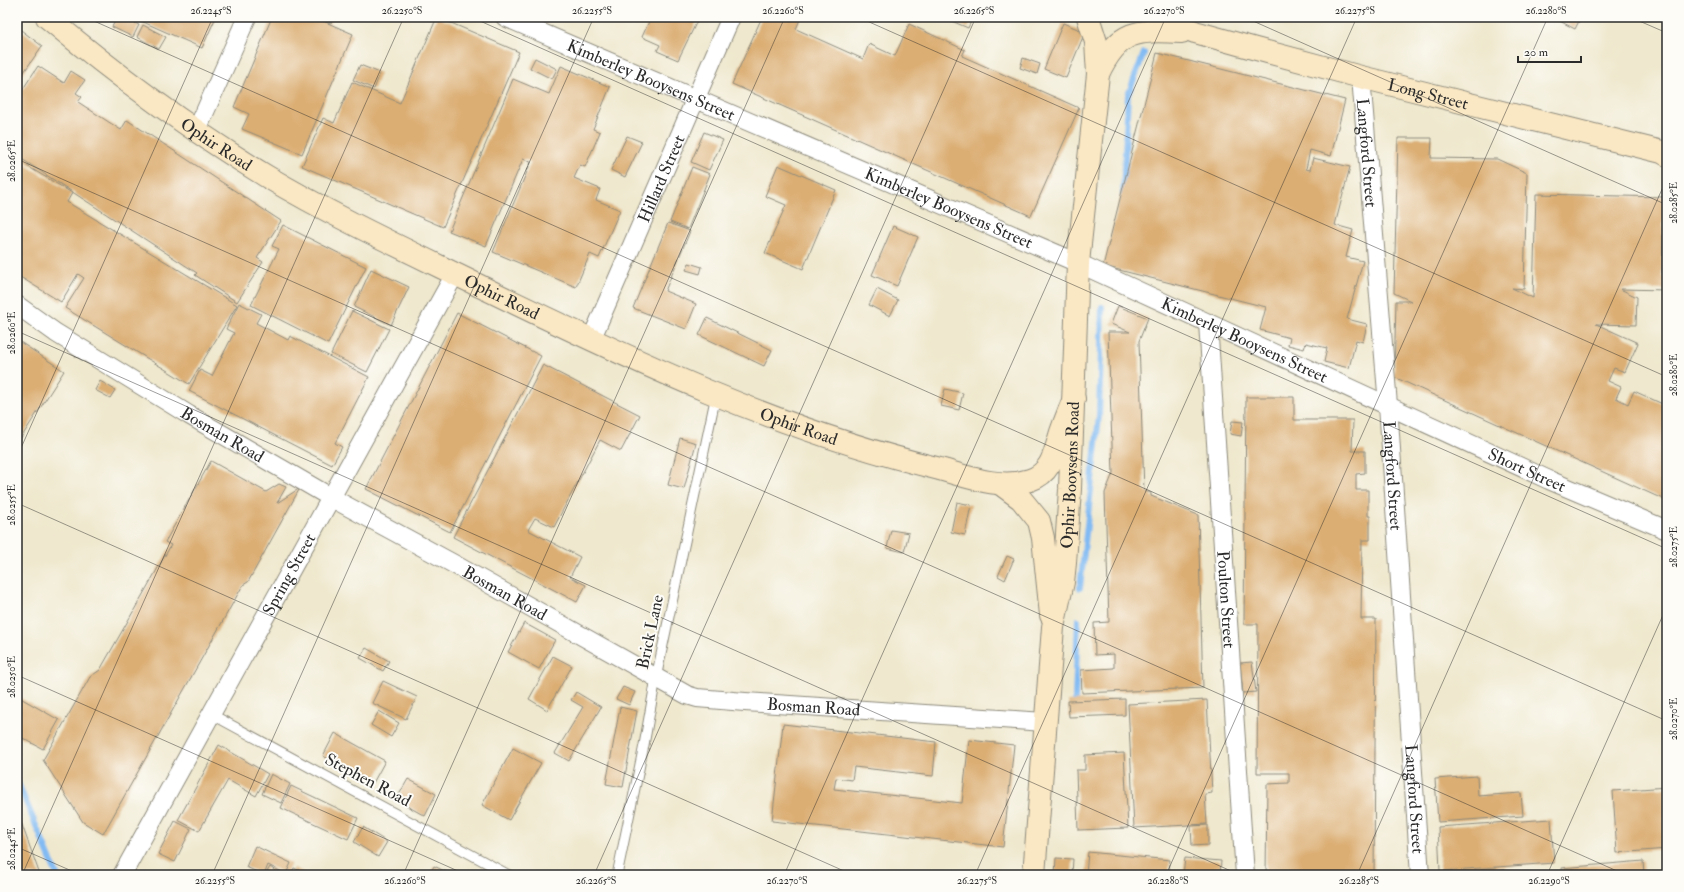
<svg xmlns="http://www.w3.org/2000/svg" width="1684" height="892" font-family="'IM FELL Double Pica',serif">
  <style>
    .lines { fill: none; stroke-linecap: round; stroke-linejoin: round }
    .stream { stroke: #82bbf3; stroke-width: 6 }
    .building { fill: #dbae73 }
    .lane-casing { stroke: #8d8a7c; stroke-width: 11 }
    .street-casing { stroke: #8d8a7c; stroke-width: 20 }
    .secondary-casing { stroke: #8d8a7c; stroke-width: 24 }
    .lane { stroke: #fff; stroke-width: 9 }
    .street { stroke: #fff; stroke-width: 18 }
    .secondary { stroke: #fae7c3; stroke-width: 22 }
    .ticks { fill: none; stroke: #2b2b2b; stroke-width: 1; stroke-opacity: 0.45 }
    .labels { text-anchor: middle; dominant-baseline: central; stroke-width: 4; stroke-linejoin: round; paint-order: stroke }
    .street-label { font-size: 17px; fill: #2b2b2b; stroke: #fdfcf7 }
    .neatline { fill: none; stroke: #2b2b2b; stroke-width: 1.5 }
    .ticks-label { font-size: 10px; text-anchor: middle; fill: #2b2b2b }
  </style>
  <rect width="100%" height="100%" fill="#fdfcf7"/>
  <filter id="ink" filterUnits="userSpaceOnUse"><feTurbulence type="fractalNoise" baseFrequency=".025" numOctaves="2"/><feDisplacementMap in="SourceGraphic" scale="8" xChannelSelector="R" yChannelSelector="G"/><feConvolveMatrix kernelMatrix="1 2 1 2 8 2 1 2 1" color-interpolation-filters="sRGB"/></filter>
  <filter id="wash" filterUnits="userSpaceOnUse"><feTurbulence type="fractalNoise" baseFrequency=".012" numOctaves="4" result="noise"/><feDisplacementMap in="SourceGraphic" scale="16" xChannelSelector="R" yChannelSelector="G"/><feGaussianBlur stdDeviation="0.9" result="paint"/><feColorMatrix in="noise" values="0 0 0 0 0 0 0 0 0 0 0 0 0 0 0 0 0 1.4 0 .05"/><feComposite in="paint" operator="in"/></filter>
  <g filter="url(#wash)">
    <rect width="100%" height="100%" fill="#efe8ce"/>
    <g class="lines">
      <g class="stream">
        <path d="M1123,194l5,-99 16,-42"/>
        <path d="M1080,588l19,-171 3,-110"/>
        <path d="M1075,699l3,-79"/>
        <path d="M17,781l40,94"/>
      </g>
    </g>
    <g id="blocks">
      <g class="building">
        <path d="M117,17h4l18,8 -6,12 -21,-10z"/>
        <path d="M132,17h84l-14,31z"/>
        <path d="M272,17h42l39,17 -51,120 -60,-25 7,-15 -15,-7z"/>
        <path d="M317,17h17l-3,6z"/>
        <path d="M437,17l82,35 -76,175 -141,-61 21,-48 11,5 18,-41 48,21z"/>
        <path d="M651,17h48l-21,43 -21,-9 3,-6 -18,-8z"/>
        <path d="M762,17h39l-5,12 67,30 6,-15 26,12 14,-32 56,26 -3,6 117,52 -48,108 -299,-132z"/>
        <path d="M948,17h25l-5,11 -21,-9z"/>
        <path d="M1552,17h29l-6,12z"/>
        <path d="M1063,23l22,9 -19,46 -22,-9z"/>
        <path d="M143,25l23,12 -7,12 -22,-12z"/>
        <path d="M17,27l25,19 -25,36z"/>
        <path d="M1157,53l188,47 -14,56 -21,-6 -4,19 4,1 3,-12 37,9 -15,58 18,5 -7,27 17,4 -16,58 20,5 -4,18 -7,-2 -7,28 -25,-6 3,-14 -21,-5 -2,6 -16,-4 2,-7 -30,-8 6,-23 -163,-41z"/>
        <path d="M535,58l22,11 -5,10 -22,-11z"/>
        <path d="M1023,58l17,6 -3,10 -17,-6z"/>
        <path d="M360,65l20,8 -6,16 -21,-9z"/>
        <path d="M38,66l26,17 7,-12 14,9 -9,13 6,4 -4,5 43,28 6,-10 154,101 -24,37 6,4 -26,40 -42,-27 2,-2 -180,-117v-58z"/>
        <path d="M561,66l49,21 -17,42 7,3 -15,35 -5,-2 -6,13 26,11 -4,11 24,10 -21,48 -9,-4 -14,33 -83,-35 38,-90 -8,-3 -37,87 -37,-15 64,-152 36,15z"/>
        <path d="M704,132l19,8 -14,30 -18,-8z"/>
        <path d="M627,136l15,6 -17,35 -14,-7z"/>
        <path d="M1398,138h34l-1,20 66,1 30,14 -3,116 -12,-1 21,10 3,-104 128,3 -2,79 5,2v12l-47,-1 17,8 -1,28 -40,-1 42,19 -13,29 -11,-4 -6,13 13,6 -5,11 12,6 6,-13 33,15v95l-273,-124 2,-76h15l-17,-8z"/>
        <path d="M17,160l55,33 -5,9 170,103 -48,79 -124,-76 19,-30 -6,-4 -17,28 -44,-27z"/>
        <path d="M778,165l58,25 -33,79 -38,-16 21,-48 -21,-9z"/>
        <path d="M692,167l18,7 -22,55 -18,-7z"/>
        <path d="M668,223l22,8 -25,60 31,13 -10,25 -53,-21z"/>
        <path d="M283,225l83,42 -38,77 -77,-39 28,-56 -7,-3z"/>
        <path d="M893,226l25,11 -21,49 -25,-11z"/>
        <path d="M689,263l13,4 -2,7 -14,-4z"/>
        <path d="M371,269l38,18 -18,38 -37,-18z"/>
        <path d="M877,289l21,11 -8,16 -21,-11z"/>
        <path d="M239,303l22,11 -5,9 32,17 2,-4 79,41 -34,66 7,4 -10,18 -143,-74 11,-21 12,6 22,-43 -8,-4z"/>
        <path d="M1118,306l30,12 -9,23 5,150 7,2v3l47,19 5,173 -121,5 -1,-23 33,-2v-14l-19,1 -1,-32 15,-1 -4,-129 8,-20 -5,-141h22l-19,-8z"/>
        <path d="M352,311l37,18 -22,43 -36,-18z"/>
        <path d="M457,313l84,43 -91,176 -84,-43z"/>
        <path d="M707,318l65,32 -8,16 -65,-31z"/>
        <path d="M17,340l47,31 -47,73z"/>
        <path d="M543,365l97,50 -19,36 -21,-11 -46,87 -19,-9 -7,12 52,27 -10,20 16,8 -9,17 -124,-65z"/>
        <path d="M100,381l15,9 -5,8 -15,-8z"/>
        <path d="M945,389l18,4 -4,17 -18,-4z"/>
        <path d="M1246,397h48v23h59l-1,31h13v22l-9,1v16h12v26h2v24h-8l-1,79h15l-2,256h-108l1,-91 22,-1v-10h-32l1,-149h-14z"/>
        <path d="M1232,421l11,1 -2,14 -11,-2z"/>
        <path d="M680,438l16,5 -12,46 -16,-4z"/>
        <path d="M211,461l55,31 13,-8 7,3 -9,16 23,-15 -52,94 -5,3 -140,249 -20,-12 -40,-62 47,-83 10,-7 71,-125 -6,-3z"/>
        <path d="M957,502l14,3 -6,30 -14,-3z"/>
        <path d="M891,530l18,3 -5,19 -17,-4z"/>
        <path d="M1007,556l7,3 -9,21 -7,-4z"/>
        <path d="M524,623l31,17 -16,29 -31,-17z"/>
        <path d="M366,648l23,13 -6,10 -23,-13z"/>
        <path d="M553,656l19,10 -25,44 -18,-11z"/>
        <path d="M1252,662l4,30 -13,1 -3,-30z"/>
        <path d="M383,681l34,16 -11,22 -34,-16z"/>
        <path d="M623,687l12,5 -6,13 -13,-6z"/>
        <path d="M576,692l25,15 -32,54 -14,-8 28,-46 -12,-7z"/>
        <path d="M17,696l42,24 -16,29 -26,-14z"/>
        <path d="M1125,699v16l-56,2 -1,-16z"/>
        <path d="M1207,700l5,93 -7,1 2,30 -73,4 -6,-124z"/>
        <path d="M620,707l17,4 -14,76 -17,-3z"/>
        <path d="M379,711l20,12 -8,14 -20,-12z"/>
        <path d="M783,724l153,18 -3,34 -79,-9 -2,13 -16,-2 -2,11 128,14 7,-63 45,5 -11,102 -231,-26z"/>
        <path d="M335,733l50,28 -12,22 -50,-27z"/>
        <path d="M219,745l49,29 -12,22 -28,-16 -29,51 -21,-11z"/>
        <path d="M513,748l28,15 -32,57 -27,-15z"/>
        <path d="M1124,753l4,75 -50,2 -2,-60h9v-15z"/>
        <path d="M271,774l19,10 -9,19 -19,-9z"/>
        <path d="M1477,776l1,20 43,-3 2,23 -85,6 -3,-43z"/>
        <path d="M408,779l28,15 -11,22 -29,-16z"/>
        <path d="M291,786l67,32 -10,21 -67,-31z"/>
        <path d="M1667,787v62l-50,4 -4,-62z"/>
        <path d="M17,811l23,64h-23z"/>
        <path d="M1551,819l3,44 -114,8 -2,-44z"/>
        <path d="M175,821l16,8 -16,33 -17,-8z"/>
        <path d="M1208,825v20l-16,1 -1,-20z"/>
        <path d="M363,827l24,15 -9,15 -24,-15z"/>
        <path d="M255,846l36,17 -5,11 -18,-9 -4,10 -18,-8z"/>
        <path d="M1088,852l82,8 -1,15h-83z"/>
        <path d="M1056,858l17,1 -1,16h-17z"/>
        <path d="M1185,858l36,3 -1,14h-37z"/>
        <path d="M1643,861l1,14h-82v-7z"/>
        <path d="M434,866l19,9h-24z"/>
        <path d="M270,867l10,7 -1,1h-14z"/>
        <path d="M294,868l15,7h-19z"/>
        <path d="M1505,870l1,5h-59v-1z"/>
      </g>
    </g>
  </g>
  <g filter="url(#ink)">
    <use href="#blocks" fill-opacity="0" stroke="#8d8a7c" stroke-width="1"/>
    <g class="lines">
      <g class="lane-casing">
        <g id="lane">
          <path d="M211,714l298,161"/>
          <path d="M617,875l27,-130 12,-67 60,-283"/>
        </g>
      </g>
      <g class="street-casing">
        <g id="street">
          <path id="s1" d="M505,17l573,246 471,217 118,50"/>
          <path id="s2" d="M1361,77l27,328 32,470"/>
          <path d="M196,132l51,-115"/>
          <path id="s3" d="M17,305l39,28 133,82 143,83 120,65 235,132 10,3 48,4 300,20"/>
          <path id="s4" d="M1208,323l37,552"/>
          <path id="s5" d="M591,340l140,-323"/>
          <path id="s6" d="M122,875l333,-601"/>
        </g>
      </g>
      <g class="secondary-casing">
        <g id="secondary">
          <path id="s7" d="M47,17c69,58 142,112 219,159 72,43 149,78 224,115 144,70 290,139 446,177 30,8 63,22 94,12 22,-7 25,-29 31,-48 4,-11 8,-22 13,-33"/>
          <path id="s8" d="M1157,17l38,15 61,17 105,28 301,75 5,3"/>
          <path d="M1098,74c21,-45 39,-44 84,-42"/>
          <path d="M1002,485l19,14 18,22 4,17 8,77"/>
          <path id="s9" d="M1034,875l19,-248 10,-45 2,-19 5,-74 8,-226 20,-189 -2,-32 -8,-25"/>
        </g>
      </g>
      <use href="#lane" class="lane"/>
      <use href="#street" class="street"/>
      <use href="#secondary" class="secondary"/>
    </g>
  </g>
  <path class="ticks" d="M85,17l1582,704M471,17l1196,532M858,17l809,360M1244,17l423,188M1630,17l37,16M17,29l5,-12M17,159l1609,716M17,331l1223,544M17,457l196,-440M17,503l836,372M17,675l450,200M17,847l64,28M22,875l382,-858M212,875l382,-858M403,875l382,-858M594,875l382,-858M784,875l382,-858M975,875l382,-858M1166,875l382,-858M1357,875l310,-697M1547,875l120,-269"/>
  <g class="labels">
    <g class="street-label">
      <text stroke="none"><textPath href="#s1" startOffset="159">Kimberley Booysens Street</textPath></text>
      <text stroke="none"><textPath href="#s8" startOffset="282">Long Street</textPath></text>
      <text stroke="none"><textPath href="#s7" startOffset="212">Ophir Road</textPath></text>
      <text stroke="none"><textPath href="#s2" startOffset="76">Langford Street</textPath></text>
      <text stroke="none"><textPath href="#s5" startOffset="176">Hillard Street</textPath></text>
      <text stroke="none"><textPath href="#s1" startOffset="483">Kimberley Booysens Street</textPath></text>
      <text stroke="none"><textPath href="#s7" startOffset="536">Ophir Road</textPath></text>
      <text stroke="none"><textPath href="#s1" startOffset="807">Kimberley Booysens Street</textPath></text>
      <text stroke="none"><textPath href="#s7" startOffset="860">Ophir Road</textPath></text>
      <text stroke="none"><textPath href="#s3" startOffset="243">Bosman Road</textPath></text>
      <text stroke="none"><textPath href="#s1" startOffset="1118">Short Street</textPath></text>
      <text stroke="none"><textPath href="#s9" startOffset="402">Ophir Booysens Road</textPath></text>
      <text stroke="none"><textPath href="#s2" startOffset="400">Langford Street</textPath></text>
      <text stroke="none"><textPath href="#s6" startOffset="344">Spring Street</textPath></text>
      <text stroke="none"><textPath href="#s3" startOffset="567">Bosman Road</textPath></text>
      <text stroke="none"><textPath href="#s4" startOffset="277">Poulton Street</textPath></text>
      <text transform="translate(650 632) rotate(-78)">Brick Lane</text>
      <text stroke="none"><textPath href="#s3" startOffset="903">Bosman Road</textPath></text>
      <text transform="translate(368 780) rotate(28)">Stephen Road</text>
      <text stroke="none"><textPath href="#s2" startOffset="724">Langford Street</textPath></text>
    </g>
  </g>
  <rect width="1684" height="892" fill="none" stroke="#fdfcf7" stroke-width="44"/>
  <path d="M1518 56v6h63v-6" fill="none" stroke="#2b2b2b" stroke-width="2"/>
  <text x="1524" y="56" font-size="12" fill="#2b2b2b" stroke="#fdfcf7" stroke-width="3" paint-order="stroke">20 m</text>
  <rect x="22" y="22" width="1640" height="848" class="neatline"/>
  <g class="ticks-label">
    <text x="211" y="14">26.2245°S</text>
    <text x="402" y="14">26.2250°S</text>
    <text x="592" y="14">26.2255°S</text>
    <text x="783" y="14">26.2260°S</text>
    <text x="974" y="14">26.2265°S</text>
    <text x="1164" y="14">26.2270°S</text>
    <text x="1355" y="14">26.2275°S</text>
    <text x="1546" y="14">26.2280°S</text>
    <text transform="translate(11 161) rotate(-90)" y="4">28.0265°E</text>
    <text transform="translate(1673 203) rotate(-90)" y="4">28.0285°E</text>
    <text transform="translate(11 333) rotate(-90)" y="4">28.0260°E</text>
    <text transform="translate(1673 375) rotate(-90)" y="4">28.0280°E</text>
    <text transform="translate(11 505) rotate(-90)" y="4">28.0255°E</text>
    <text transform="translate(1673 547) rotate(-90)" y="4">28.0275°E</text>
    <text transform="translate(11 677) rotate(-90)" y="4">28.0250°E</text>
    <text transform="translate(1673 719) rotate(-90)" y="4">28.0270°E</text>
    <text transform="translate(11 849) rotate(-90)" y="4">28.0245°E</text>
    <text x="215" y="884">26.2255°S</text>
    <text x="405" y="884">26.2260°S</text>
    <text x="596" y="884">26.2265°S</text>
    <text x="787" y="884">26.2270°S</text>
    <text x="977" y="884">26.2275°S</text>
    <text x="1168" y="884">26.2280°S</text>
    <text x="1359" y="884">26.2285°S</text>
    <text x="1549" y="884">26.2290°S</text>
  </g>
</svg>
